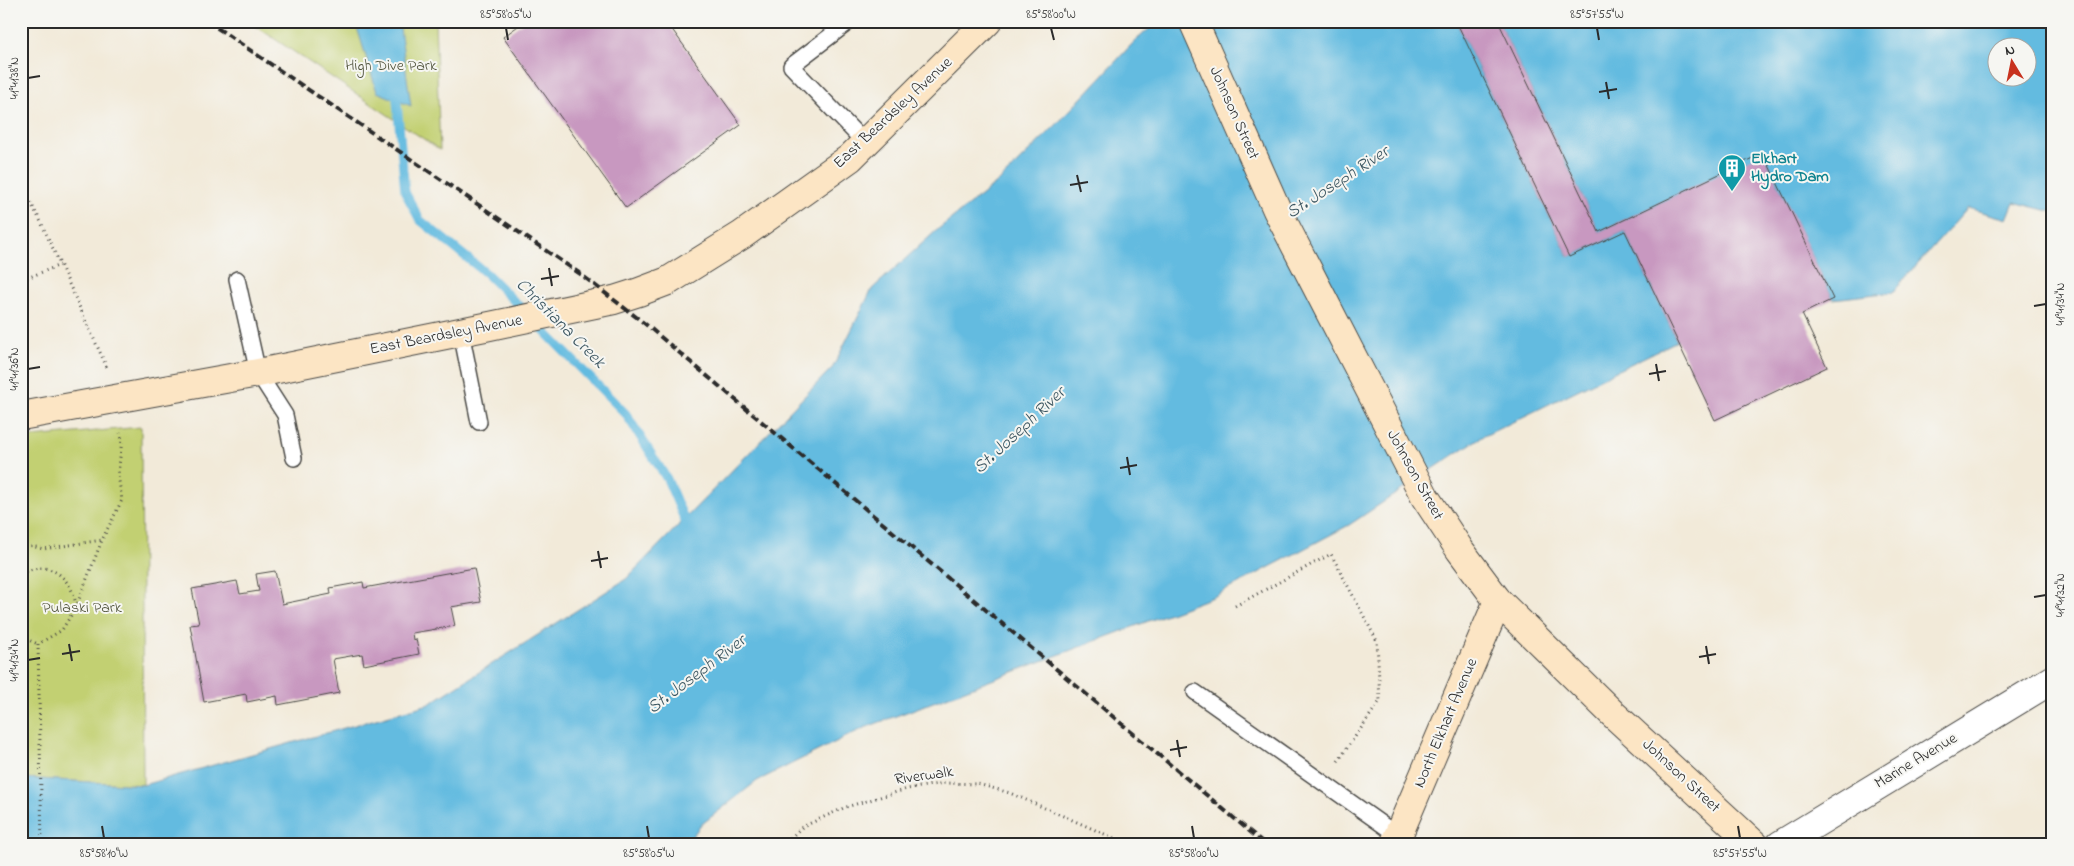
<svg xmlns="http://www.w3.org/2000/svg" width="2074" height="866" font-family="'Indie Flower',sans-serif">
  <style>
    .green { fill: #c2d072; stroke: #767e4e }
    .water { fill: #63bbe0; stroke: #477386; fill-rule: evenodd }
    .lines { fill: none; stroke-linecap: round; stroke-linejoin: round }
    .stream { stroke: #63bbe0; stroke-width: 9 }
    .building { fill: #c898c0 }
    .lane-casing { stroke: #494845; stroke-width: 18 }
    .street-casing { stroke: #494845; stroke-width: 30 }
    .secondary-casing { stroke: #494845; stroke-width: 30 }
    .path { stroke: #494845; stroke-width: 3; stroke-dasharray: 1 4; stroke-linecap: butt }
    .lane { stroke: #fff; stroke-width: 15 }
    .street { stroke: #fff; stroke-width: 28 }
    .secondary { stroke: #fce5c4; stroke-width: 28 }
    .rail { stroke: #2b2b2b; stroke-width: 4; stroke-dasharray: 8 4; stroke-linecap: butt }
    .ticks { fill: none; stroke: #2b2b2b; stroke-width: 2 }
    .labels { text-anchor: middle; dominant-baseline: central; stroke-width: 4; stroke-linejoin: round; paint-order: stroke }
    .park-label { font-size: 16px; fill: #51543d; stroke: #f6f6f2 }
    .street-label { font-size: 16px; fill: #2b2b2b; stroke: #f6f6f2 }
    .culture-label { font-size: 16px; font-weight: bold; fill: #0d838f; stroke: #f6f6f2; text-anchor: start }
    .water-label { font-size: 18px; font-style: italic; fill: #3c5661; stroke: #f6f6f2 }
    .neatline { fill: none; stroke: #2b2b2b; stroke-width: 2 }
    .ticks-label { font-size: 12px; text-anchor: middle; fill: #2b2b2b }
  </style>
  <rect width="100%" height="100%" fill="#f6f6f2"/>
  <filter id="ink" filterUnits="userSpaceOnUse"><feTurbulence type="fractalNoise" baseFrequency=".02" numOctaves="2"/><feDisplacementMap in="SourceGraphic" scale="10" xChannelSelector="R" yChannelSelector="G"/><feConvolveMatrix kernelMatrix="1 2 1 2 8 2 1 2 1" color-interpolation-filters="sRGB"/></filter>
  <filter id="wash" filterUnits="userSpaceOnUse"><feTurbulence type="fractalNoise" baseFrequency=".0096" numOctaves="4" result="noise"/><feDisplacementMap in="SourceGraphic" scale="20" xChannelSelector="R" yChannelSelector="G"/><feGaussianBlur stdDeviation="1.12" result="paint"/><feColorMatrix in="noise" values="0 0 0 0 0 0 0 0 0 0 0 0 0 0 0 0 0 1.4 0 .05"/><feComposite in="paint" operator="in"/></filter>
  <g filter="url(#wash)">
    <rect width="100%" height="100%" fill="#f2ead9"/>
    <g class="green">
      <path d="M248,21h187l5,129z"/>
      <path d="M141,427l2,358 -122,-7v-340z"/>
    </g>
    <g class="water">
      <path d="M355,21h44l12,85 -34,-14z"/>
      <path d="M1158,21h298l113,236 56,-26 52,110 -199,98 -129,86 -134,71 -351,132 -107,53 -55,43 -17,21h-664v-67l122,7 286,-81 197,-125 207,-212 39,-78 65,-59 61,-48 59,-58 76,-81z"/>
      <path d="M1498,21h555v191l-39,-10 -7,17 -39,-11 -75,84 -60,7 -70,-145 -164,78zM1996,48h30v30h-30z"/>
    </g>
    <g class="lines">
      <g class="stream">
        <path d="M396,90l9,102 15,28 67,54 39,39"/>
        <path d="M535,322l91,92 41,65 22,51"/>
      </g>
    </g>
    <g id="blocks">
      <g class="building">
        <path d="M525,21h141l75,104 -115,83 -123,-171z"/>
        <path d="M1456,21h42l101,211 164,-79 70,146 -31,15 25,53 -112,53 -90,-189 -56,26z"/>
        <path d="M474,568l7,34 -30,5 4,19 -43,7 1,7 3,-1 3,15 -55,11 -2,-11 -29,5 6,34 -61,12 -1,-9 -30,6 -1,-8 -42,8 -14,-77 9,-1 -7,-35 45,-8 3,13 19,-3 -3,-17 19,-3 7,33 49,-10 -1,-6 33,-6 1,6z"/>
      </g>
    </g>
  </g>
  <g filter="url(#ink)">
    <use href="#blocks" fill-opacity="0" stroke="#494845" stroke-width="1"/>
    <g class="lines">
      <g class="lane-casing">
        <g id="lane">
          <path d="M850,21l-59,45 74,77"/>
          <path d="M237,279l21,94 27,42 9,43"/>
          <path d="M461,332l18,90"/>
          <path d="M1195,692l202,143"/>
        </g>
      </g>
      <g class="street-casing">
        <path id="street" d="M1780,845l273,-166"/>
      </g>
      <g class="secondary-casing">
        <g id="secondary">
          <path d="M1193,21l84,189 148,287 35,53 38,51 115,113 142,131"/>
          <path d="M21,416l237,-43 227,-46 129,-27 25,-8 29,-11 74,-46 108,-77 138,-137"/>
          <path d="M1394,845l104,-244"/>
        </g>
      </g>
      <g class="path">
        <path d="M21,185l19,35 68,150"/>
        <path d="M27,278l33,-13"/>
        <path d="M21,543l22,6 59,-9"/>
        <path d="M21,573c6,-2 14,-5 20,-5 20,0 33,20 35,38"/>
        <path d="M1235,606l96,-52 46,87 3,60 -44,63"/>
        <path d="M21,637l17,7"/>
        <path d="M42,845l-4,-201 24,-14 14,-23 26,-67 20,-40 -4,-25 4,-36 -2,-6"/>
        <path d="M783,845l19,-18 44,-20 61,-18 38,-6 33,1 32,9 120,52"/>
      </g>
      <use href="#lane" class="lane"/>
      <use href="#street" class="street"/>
      <use href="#secondary" class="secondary"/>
      <path class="rail" d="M207,21l372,252 65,50 622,522"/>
    </g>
  </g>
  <path class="ticks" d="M506,28l2,12M1051,28l3,12M1597,28l2,12M28,78l12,-2M1606,82l3,17M1599,92l18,-3M1077,175l4,17M1070,185l18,-3M549,268l3,18M541,279l18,-3M2034,306l12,-2M1656,364l3,17M28,369l12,-2M1649,374l17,-3M1127,457l3,18M1120,468l17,-3M598,551l3,17M591,561l17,-3M2034,597l12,-2M69,644l3,17M1706,646l3,18M62,654l18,-3M1699,657l17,-3M28,660l12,-2M1177,740l3,17M1170,750l17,-3M102,826l2,12M647,826l2,12M1192,826l2,12M1738,826l2,12"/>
  <defs>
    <g id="building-pin" transform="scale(1.4375)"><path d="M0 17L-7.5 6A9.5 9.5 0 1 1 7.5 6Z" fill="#0f9aa8" stroke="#f6f6f2"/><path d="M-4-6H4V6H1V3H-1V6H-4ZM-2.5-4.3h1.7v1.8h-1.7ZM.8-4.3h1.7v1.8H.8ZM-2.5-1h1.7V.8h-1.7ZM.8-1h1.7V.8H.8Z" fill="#fff"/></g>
  </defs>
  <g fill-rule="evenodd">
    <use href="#building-pin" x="1732" y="168"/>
  </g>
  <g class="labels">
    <g class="park-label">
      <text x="391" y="66">High Dive Park</text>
      <text x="82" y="608">Pulaski Park</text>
    </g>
    <g class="street-label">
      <text transform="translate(893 113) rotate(-43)">East Beardsley Avenue</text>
      <text transform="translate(1234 113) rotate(66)">Johnson Street</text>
      <text transform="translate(446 335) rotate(-11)">East Beardsley Avenue</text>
      <text transform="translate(1415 475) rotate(61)">Johnson Street</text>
      <text transform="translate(1446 723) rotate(-67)">North Elkhart Avenue</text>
      <text transform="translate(1916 761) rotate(-31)">Marine Avenue</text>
      <text transform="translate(924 776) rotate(-8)">Riverwalk</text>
      <text transform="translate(1681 776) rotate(43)">Johnson Street</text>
    </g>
    <g class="culture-label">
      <text x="1751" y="159">Elkhart<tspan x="1751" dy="18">Hydro Dam</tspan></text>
    </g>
    <g class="water-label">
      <text transform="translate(1338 183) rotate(-33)">St. Joseph River</text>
      <text transform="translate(560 324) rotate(45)">Christiana Creek</text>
      <text transform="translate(1020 431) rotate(-43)">St. Joseph River</text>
      <text transform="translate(697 675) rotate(-37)">St. Joseph River</text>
    </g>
  </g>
  <rect width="2074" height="866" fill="none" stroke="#f6f6f2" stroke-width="55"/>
  <g transform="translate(2012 62) rotate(350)"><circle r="24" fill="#f6f6f2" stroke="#a5a5a2"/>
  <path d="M0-4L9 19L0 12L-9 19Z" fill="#c8321e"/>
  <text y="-8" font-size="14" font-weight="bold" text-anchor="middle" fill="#2b2b2b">N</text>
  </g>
  <rect x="28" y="28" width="2018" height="810" class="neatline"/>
  <g class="ticks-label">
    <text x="506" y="18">85°58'05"W</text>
    <text x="1051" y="18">85°58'00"W</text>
    <text x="1597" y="18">85°57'55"W</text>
    <text transform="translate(14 78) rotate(-90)" y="4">41°41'38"N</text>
    <text transform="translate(2060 304) rotate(-90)" y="4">41°41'34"N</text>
    <text transform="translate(14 369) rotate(-90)" y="4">41°41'36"N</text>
    <text transform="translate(2060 595) rotate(-90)" y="4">41°41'32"N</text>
    <text transform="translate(14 660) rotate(-90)" y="4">41°41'34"N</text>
    <text x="104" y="857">85°58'10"W</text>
    <text x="649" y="857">85°58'05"W</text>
    <text x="1194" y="857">85°58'00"W</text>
    <text x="1740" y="857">85°57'55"W</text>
  </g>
</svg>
